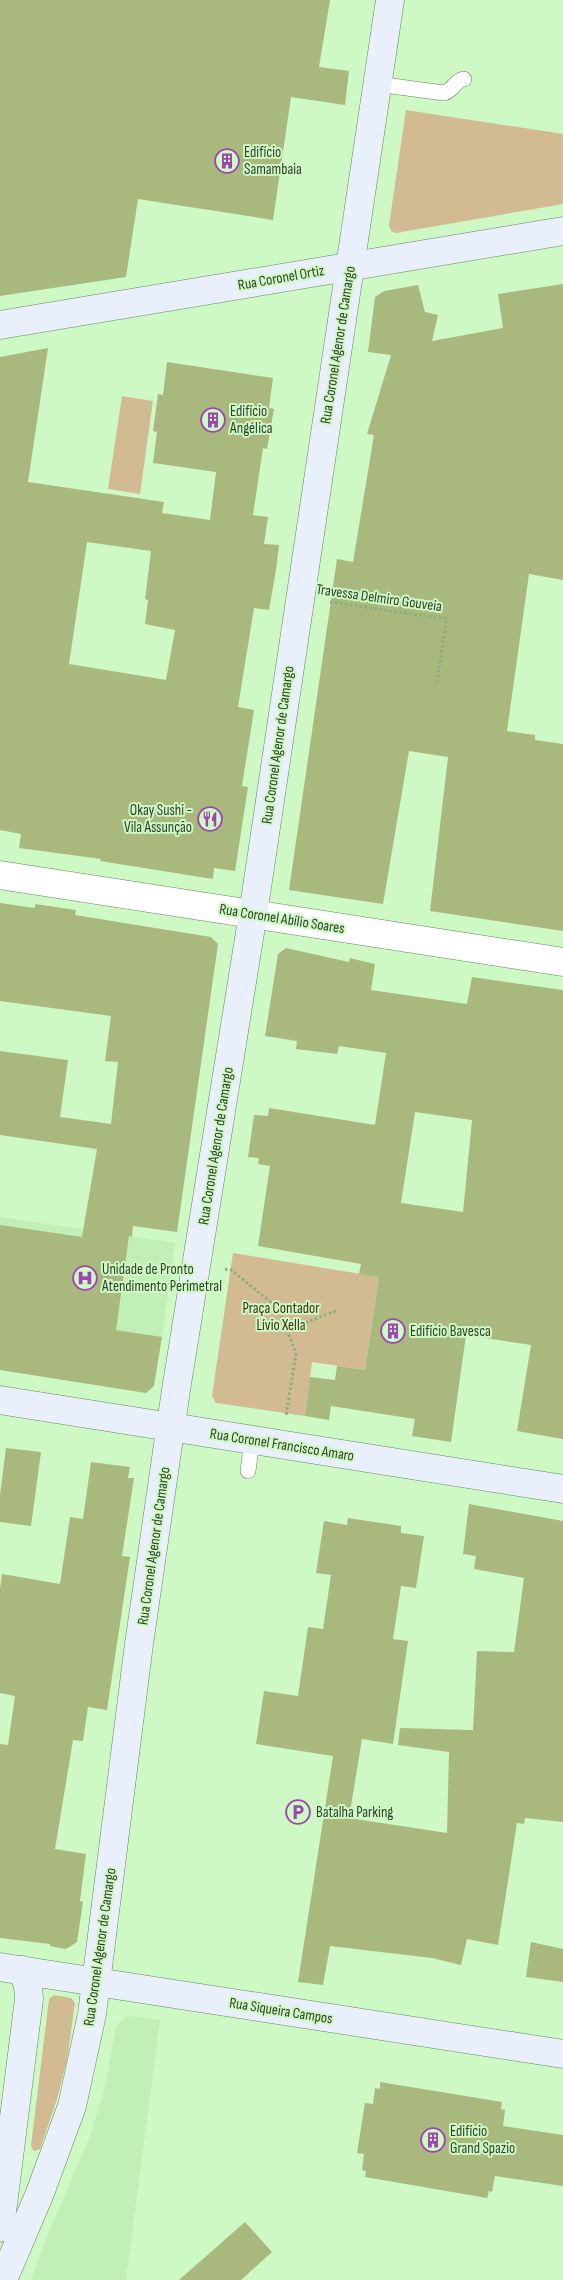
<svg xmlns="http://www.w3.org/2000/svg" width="563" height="2280" font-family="'Sofia Sans Condensed',sans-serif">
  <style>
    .built { fill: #c1efb5 }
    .green { fill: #d2ba93 }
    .building { fill: #a9b87c; fill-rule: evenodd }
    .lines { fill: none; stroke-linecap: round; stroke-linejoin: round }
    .lane-casing { stroke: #618757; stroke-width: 16 }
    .street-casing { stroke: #618757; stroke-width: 29 }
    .secondary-casing { stroke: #618757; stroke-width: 29 }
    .path { stroke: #8ead85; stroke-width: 3; stroke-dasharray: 2.5 2.5; stroke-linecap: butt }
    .lane { stroke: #fff; stroke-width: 15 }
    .street { stroke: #fff; stroke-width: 28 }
    .secondary { stroke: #e9f0fb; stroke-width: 28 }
    .labels { text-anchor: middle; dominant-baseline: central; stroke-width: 4; stroke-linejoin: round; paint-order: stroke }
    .poi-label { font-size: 15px; fill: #30402b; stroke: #cff9c4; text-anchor: start }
    .street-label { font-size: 15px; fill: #30402b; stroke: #cff9c4 }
    .park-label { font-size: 15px; fill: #3f2e12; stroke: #cff9c4 }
  </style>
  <rect width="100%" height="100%" fill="#cff9c4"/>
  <g class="built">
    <path d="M0,1217l175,26 -13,94 -162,-24z"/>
    <path d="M132,2016l28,4 -34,260h-95l19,-51 41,-95 15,-51 10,-57 10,-9z"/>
  </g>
  <g class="green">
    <path d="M406,110l157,24v70l-167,29 -5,-2 -2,-6z"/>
    <path d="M122,396l31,5 -13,93 -32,-5z"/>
    <path d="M233,1253l146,24 -14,93 -53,-8 -7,54 -89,-13 -4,-7z"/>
    <path d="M54,1995l17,3 4,5 -8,57 -10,39 -17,50 -6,2 -3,-5 18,-147z"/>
  </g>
  <g class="building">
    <path d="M0,0h330l-11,67 30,4 -4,34 -54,-8 -18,123 -135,-21 -12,78 -126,19z"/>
    <path d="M563,284v296l-34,-6 -22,157 28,4v5l28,4v187l-133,-20 18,-154 -39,-6 -26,153 -94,-14 48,-331 16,3 21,-127 -7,-1 24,-79 -23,-3 7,-55 9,-6 34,-6 7,27 13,3 -6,26 71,-13 -5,-34z"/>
    <path d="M48,348l-20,134 136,20 -2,11 48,7 6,-48 -63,-9 4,-31 -4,-1 5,-37 5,1 4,-33 106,16 -4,30 5,1 -7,40 -4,-1 -10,67 15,2 -4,27 15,1 -3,25 -7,40 -15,-2 -16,99 16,3 -12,76 6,1 -13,84 -21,-3 -1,11 -113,-18 1,-2 -82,-11 2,-14 -21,-4v-473zM87,542l64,9 -6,48 3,1 -3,24 30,6 -9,50 -97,-16z"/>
    <path d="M0,903l35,5v-4l41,6 -1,5 136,22 7,7 -41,288 -44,-6 -1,11 -3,-1 -13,94 46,7 -8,49 -8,7 -146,-23v-145l82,12 15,-88 -97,-14v-84l68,9 -8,57 51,7 7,-62 -13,-1 6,-45 -111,-15z"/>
    <path d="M286,948l63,14 1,-4 25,6 -4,26 96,14 5,-27 91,13v449l-46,-8 14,-86 -65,-10 -15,107 -39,-6 3,-17 -84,-13 -2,14 -24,-4 5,-39 25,3 2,-14 28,4 14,-93 -20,-3 2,-10 -103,-18 12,-80 -12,-2 1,-6 -11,-1 6,-42 14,1 1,-8 106,17 11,-72 -47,-7 -2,8 -41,-5 1,-8 -32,-5 13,-82zM415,1112l57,8 -9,92 -62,-9z"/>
    <path d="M6,1448l35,4 -10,74 -31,-4v-27z"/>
    <path d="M91,1462l39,5 -2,11h6l-12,78 8,1 -23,153 -19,-3 -5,34 -10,-1 -18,109 31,5 -6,47 3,1 -6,40 -11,7 -16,-3v-2l-50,-6v-194l8,1 7,-49 -15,-3v-104l2,-15 58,10 10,-67 13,2z"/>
    <path d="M469,1504l94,17v301l-38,-4 -1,6 -7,-1 -19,122 -31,-6 -6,26 -29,-7 -102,-12 -7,39 -25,-3 35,-226 -77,-12 8,-53 34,5 10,-69 15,2 8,-54 -15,-2 8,-52 23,4 1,-7 53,8v7l23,3 -8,52 -15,-2 -8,53 15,2 -15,103 -31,-5 -13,79 98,15 2,-81 -51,-7 2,-17 73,2 4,-79 37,1 10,-74 -50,-9 2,-13 -13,-2z"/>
    <path d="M531,1942l32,7v33l-37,-5z"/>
    <path d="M380,2082l122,20 -1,7 4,1 -2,16 60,9v51l-68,-10 -3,16 -3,-1 -2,7 -122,-21 1,-6 -4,-1 2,-16 -7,-1 8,-50 8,1 2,-16 5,1z"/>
    <path d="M245,2222l27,30 -31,28h-62z"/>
  </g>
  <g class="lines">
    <g class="lane-casing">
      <g id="lane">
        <path d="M377,84l67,9c9,-2 11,-13 20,-14"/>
        <path d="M248,1471l4,-31"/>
      </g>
    </g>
    <g class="street-casing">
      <path id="street" d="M0,875l563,87"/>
    </g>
    <g class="secondary-casing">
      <g id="secondary">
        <path d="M0,325l563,-94"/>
        <path d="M0,1400l563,89"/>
        <path d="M0,1967l563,87"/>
        <path d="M0,2228l29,-229 -1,-14 -6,-15"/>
        <path d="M3,2280l37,-87 32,-87 20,-92 47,-370 37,-254 77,-476 137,-914"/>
      </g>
    </g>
    <g class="path">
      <path d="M330,602l117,17 -11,67"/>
      <path d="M225,1269l6,1 47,38 9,22 9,23 -10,63"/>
      <path d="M287,1330l51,-20"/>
    </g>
    <use href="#lane" class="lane"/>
    <use href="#street" class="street"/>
    <use href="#secondary" class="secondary"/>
  </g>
  <defs>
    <g id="building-ring" transform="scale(1.25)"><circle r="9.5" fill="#cff9c4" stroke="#9d45b2" stroke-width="1.5"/><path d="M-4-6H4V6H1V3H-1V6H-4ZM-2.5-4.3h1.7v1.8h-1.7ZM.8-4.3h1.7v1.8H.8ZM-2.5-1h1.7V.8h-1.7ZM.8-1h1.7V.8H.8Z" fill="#9d45b2"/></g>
    <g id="restaurant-ring" transform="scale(1.25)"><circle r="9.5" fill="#cff9c4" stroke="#9d45b2" stroke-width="1.5"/><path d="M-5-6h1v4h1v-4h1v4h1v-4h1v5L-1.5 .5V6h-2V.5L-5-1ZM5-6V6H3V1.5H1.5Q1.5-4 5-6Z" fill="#9d45b2"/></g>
    <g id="hospital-ring" transform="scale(1.25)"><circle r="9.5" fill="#cff9c4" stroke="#9d45b2" stroke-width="1.5"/><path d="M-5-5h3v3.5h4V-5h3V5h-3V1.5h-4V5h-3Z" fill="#9d45b2"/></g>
    <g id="parking-ring" transform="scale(1.25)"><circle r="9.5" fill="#cff9c4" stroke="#9d45b2" stroke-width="1.5"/><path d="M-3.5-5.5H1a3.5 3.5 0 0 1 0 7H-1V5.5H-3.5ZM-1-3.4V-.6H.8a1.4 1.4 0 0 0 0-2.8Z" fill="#9d45b2"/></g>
  </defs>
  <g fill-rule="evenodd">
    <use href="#building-ring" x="227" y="161"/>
    <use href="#building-ring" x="213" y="420"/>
    <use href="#restaurant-ring" x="210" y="819"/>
    <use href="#hospital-ring" x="85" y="1278"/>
    <use href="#building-ring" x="393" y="1331"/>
    <use href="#parking-ring" x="298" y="1812"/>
    <use href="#building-ring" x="433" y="2140"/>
  </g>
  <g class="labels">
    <g class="poi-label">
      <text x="244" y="152">Edifício<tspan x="244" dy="17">Samambaia</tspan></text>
      <text x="230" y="411">Edifício<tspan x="230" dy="17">Angélica</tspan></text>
      <text x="192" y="810" text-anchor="end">Okay Sushi -<tspan x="192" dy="17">Vila Assunção</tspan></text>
      <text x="102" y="1269">Unidade de Pronto<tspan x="102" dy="17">Atendimento Perimetral</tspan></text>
      <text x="410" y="1331">Edifício Bavesca</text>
      <text x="316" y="1812">Batalha Parking</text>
      <text x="450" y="2131">Edifício<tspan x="450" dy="17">Grand Spazio</tspan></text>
    </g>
    <g class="street-label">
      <text transform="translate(281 278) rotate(-10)">Rua Coronel Ortiz</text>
      <text transform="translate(338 345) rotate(-81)">Rua Coronel Agenor de Camargo</text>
      <text transform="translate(379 598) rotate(8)">Travessa Delmiro Gouveia</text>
      <text transform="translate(278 745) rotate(-82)">Rua Coronel Agenor de Camargo</text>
      <text transform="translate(282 919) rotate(9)">Rua Coronel Abílio Soares</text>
      <text transform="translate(216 1146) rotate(-81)">Rua Coronel Agenor de Camargo</text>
      <text transform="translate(282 1445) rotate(9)">Rua Coronel Francisco Amaro</text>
      <text transform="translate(154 1546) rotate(-82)">Rua Coronel Agenor de Camargo</text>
      <text transform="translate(100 1947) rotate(-82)">Rua Coronel Agenor de Camargo</text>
      <text transform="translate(281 2011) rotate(9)">Rua Siqueira Campos</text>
    </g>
    <g class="park-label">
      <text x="281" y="1308">Praça Contador<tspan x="281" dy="17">Lívio Xella</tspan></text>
    </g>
  </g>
</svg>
